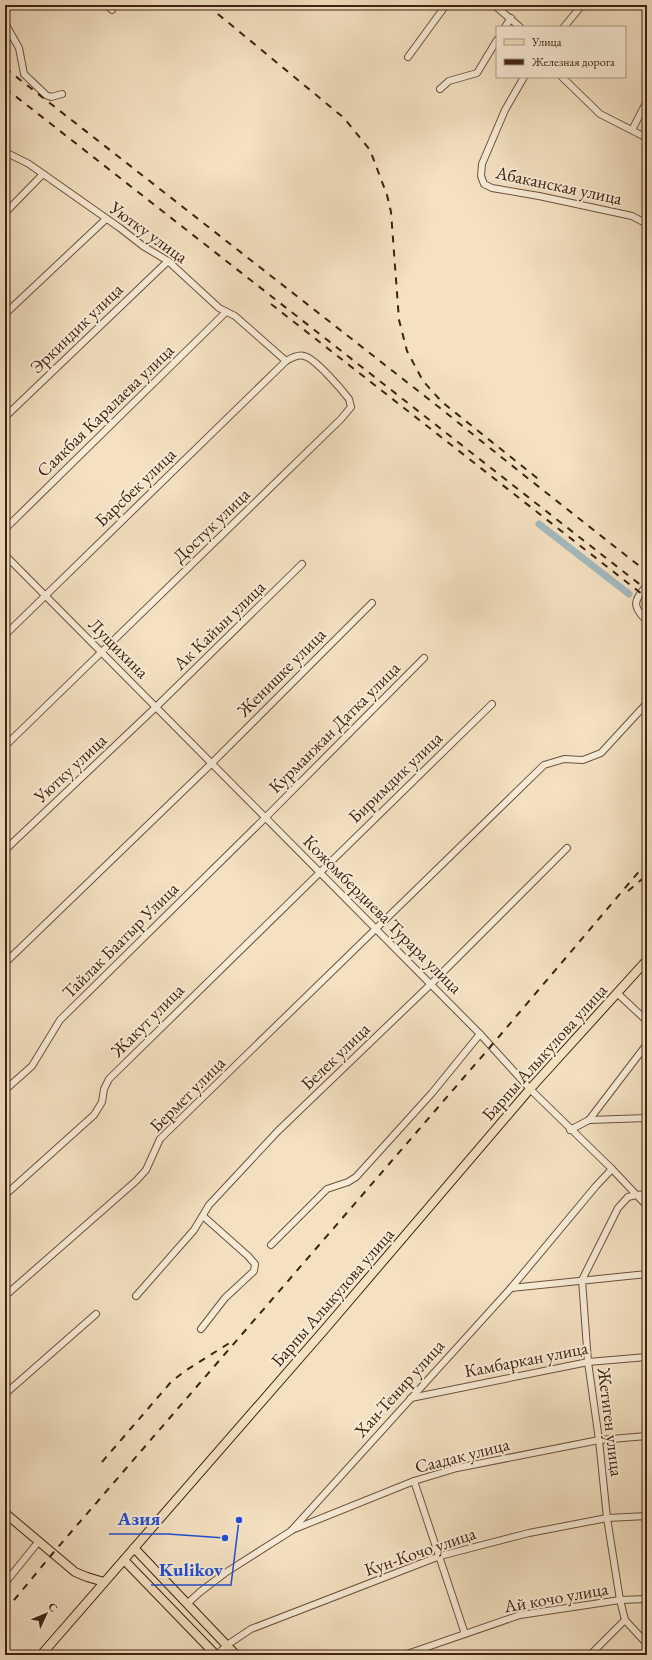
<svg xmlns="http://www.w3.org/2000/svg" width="652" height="1660" font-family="'EB Garamond',serif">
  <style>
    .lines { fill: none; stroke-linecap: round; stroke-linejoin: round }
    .canal { stroke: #a3babf; stroke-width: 7 }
    .minor-casing { stroke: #6d513d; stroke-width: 8 }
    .major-casing { stroke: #402111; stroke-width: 10 }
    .minor { stroke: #f8ecd7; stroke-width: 6 }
    .major { stroke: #f4e1c2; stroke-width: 8 }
    .rail { stroke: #402111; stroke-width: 2; stroke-dasharray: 7 7; stroke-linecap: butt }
    .labels { text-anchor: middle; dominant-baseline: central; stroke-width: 4; stroke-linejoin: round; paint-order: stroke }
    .street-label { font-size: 18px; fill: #402111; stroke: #f8ecd7 }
    .leader { fill: none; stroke: #1d4ed8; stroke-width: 1.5 }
    .callout-dot { fill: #1d4ed8; stroke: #f8ecd7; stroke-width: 1.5 }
    .callout-label { font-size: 19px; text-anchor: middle; font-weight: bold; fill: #1d4ed8; stroke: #f8ecd7; stroke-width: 4; stroke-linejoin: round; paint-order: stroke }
  </style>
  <rect width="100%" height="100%" fill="#f4e1c2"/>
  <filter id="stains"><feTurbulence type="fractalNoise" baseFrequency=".005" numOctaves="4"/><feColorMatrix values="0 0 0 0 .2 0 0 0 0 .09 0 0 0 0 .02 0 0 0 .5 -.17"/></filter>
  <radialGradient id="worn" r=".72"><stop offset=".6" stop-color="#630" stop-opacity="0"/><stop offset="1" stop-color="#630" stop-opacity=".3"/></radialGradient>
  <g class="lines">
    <path class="canal" d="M539,524l90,70"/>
    <g class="minor-casing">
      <g id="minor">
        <path d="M7,5l-2,13 1,7 13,23 5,26 22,21 5,2 11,-3"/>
        <path d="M107,5l5,5"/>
        <path d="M494,5l26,22"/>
        <path d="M505,27l6,-9"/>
        <path d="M564,27l18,-22"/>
        <path d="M408,57l38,-52"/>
        <path d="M524,77l-19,33 -23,54 -1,12 3,8 8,4 47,8 93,20 15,8"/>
        <path d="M562,77l38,37 47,24"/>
        <path d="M440,89l9,-8 28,-8 20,-33"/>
        <path d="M632,130l15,-29"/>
        <path d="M5,152l24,12 91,64 23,18 25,15 51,47 16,8 51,45"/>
        <path d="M5,213l38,-39"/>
        <path d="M5,314l101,-95"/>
        <path d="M5,417l163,-156"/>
        <path d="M5,529l221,-217"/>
        <path d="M5,555l475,479 50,55 82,80 35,37"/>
        <path d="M647,585c-12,15 -17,20 0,36"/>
        <path d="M5,635l281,-274c5,-3 12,-7 18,-5 11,2 38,34 45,43l2,8 -10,12 -336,327"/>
        <path d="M5,850l151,-143 146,-143"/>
        <path d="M5,965l2,-4 205,-198 160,-160"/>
        <path d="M617,993l30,28"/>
        <path d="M5,1090l27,-24 28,-46 206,-203 158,-159"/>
        <path d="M589,1120l58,-76"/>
        <path d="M570,1130l19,-10 58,-2"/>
        <path d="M647,1194l-11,1 -8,2 -10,11 -36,72 6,82 11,78 8,78 13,82 5,20 22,24"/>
        <path d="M5,1195l89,-80 8,-13 2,-13 5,-10 383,-375"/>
        <path d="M271,1245l56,-56 21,-7 8,-5 76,-84 48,-59"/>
        <path d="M511,1288l136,-14"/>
        <path d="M5,1296l131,-115 10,-11 14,-31 384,-374 20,-6 19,1 18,-7 46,-50"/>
        <path d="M136,1296l58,-66 15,-25 69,-74 153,-147 136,-136"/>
        <path d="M201,1329l24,-31 29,-27 1,-7 -7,-8 -45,-40"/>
        <path d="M5,1394l91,-80"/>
        <path d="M411,1398l177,-36 59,-5"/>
        <path d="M414,1481l51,153"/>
        <path d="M292,1530l122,-49 43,-13 142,-28 48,-4"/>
        <path d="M5,1583l34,-42"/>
        <path d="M188,1603l12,-11 25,-19 66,-42 220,-243 85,-102 16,-17"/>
        <path d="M217,1655l10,-10 24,-16 189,-73 89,-23 78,-15 40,-2"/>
        <path d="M404,1655l116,-40 100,-15 27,-1"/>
        <path d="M590,1655l35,-35"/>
      </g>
    </g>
    <g class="major-casing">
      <g id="major">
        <path d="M5,1513l70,59 12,5 17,5"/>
        <path d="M134,1548l102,107"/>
        <path d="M124,1560l92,95"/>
        <path d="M41,1655l284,-326 205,-240 117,-129"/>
      </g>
    </g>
    <use href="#minor" class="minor"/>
    <use href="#major" class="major"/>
    <g class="rail">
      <path d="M207,5l137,113 26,32 17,45 4,17 8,108 8,31 16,30 19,21 100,80"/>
      <path d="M5,68l435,340 85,68 122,96"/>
      <path d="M5,88l642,502"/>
      <path d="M271,304l376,294"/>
      <path d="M628,891l19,-16"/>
      <path d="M102,1462l69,-80 14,-11 46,-29"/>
      <path d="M5,1611l48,-58 438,-507 156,-184"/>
    </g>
  </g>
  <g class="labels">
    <g class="street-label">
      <text transform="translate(559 185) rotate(12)">Абаканская улица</text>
      <text transform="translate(149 232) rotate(36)">Уютку улица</text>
      <text transform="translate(76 328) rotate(-44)">Эркиндик улица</text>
      <text transform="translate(105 410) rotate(-44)">Саякбая Каралаева улица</text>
      <text transform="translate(135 487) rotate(-44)">Барсбек улица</text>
      <text transform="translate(211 525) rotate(-44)">Достук улица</text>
      <text transform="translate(219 625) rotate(-44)">Ак Кайын улица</text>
      <text transform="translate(119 648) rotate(45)">Лущихина</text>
      <text transform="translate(281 672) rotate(-45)">Женишке улица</text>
      <text transform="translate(334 727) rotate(-45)">Курманжан Датка улица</text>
      <text transform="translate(70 768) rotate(-43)">Уютку улица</text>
      <text transform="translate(395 777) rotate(-44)">Биримдик улица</text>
      <text transform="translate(383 914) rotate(45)">Кожомбердиева Турара улица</text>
      <text transform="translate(120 940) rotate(-45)">Тайлак Баатыр Улица</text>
      <text transform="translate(147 1020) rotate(-45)">Жакут улица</text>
      <text transform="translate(544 1052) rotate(-48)">Барпы Алыкулова улица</text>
      <text transform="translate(335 1056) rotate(-44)">Белек улица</text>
      <text transform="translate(187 1094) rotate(-45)">Бермет улица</text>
      <text transform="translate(332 1297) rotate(-49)">Барпы Алыкулова улица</text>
      <text transform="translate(526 1359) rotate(-11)">Камбаркан улица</text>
      <text transform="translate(399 1388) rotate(-48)">Хан-Тенир улица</text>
      <text transform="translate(611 1422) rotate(83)">Жетиген улица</text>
      <text transform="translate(462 1455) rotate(-14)">Саадак улица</text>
      <text transform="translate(420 1551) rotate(-19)">Кун-Кочо улица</text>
      <text transform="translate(556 1597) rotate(-10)">Ай кочо улица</text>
    </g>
  </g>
  <path class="leader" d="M225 1538L168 1534H109M239 1520L231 1585H151"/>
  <g class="callout-dot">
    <circle cx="225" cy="1538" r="4"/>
    <circle cx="239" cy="1520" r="4"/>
  </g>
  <g class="callout-label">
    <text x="139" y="1525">Азия</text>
    <text x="191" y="1576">Kulikov</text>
  </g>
  <rect width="652" height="1660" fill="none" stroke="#f4e1c2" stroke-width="20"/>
  <rect x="6" y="6" width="640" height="1648" fill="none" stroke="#402111" stroke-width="2"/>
  <rect x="10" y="10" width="632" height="1640" fill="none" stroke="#402111"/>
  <rect x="496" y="26" width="130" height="52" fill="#f8ecd7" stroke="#ae9b88"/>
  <rect x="504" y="39" width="20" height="6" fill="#f4e1c2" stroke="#ae9b88"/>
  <text x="532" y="46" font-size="12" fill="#402111">Улица</text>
  <rect x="504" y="59" width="20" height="6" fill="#402111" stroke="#ae9b88"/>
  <text x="532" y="66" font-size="12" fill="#402111">Железная дорога</text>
  <g transform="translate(46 1614) rotate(46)" stroke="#f8ecd7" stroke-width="3" paint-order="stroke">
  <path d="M0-3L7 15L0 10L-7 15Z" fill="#402111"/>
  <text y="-6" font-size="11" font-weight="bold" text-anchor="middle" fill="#402111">С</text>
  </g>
  <rect width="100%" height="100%" filter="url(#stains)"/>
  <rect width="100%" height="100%" fill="url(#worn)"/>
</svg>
